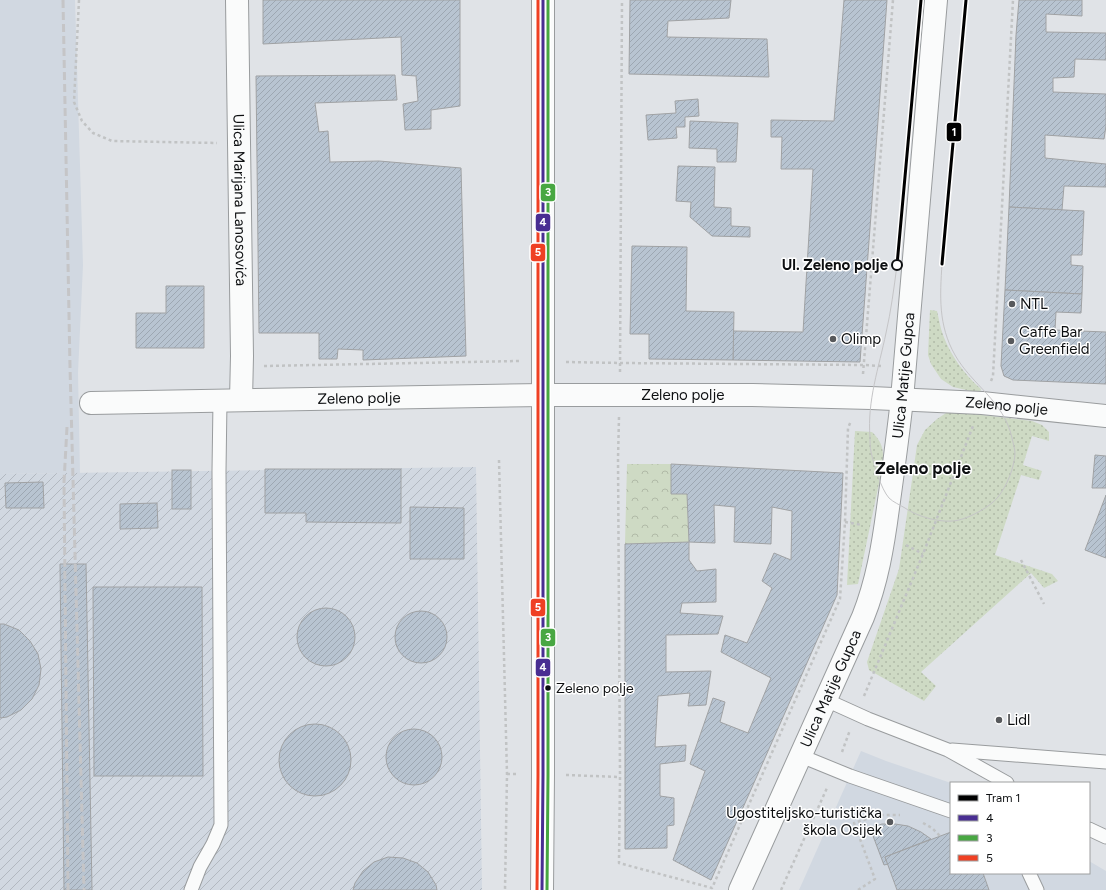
<svg xmlns="http://www.w3.org/2000/svg" width="1106" height="890" font-family="Figtree,sans-serif">
  <style>
    .built { fill: #d1d8e1 }
    .industrial { fill: url(#industrial-furrows) }
    .grass { fill: url(#grass-dots) }
    .forest { fill: url(#forest-crowns) }
    .building { fill: url(#building-hatch); stroke: #a0a2a4 }
    .lines { fill: none; stroke-linecap: round; stroke-linejoin: round }
    .service-casing { stroke: #999c9e; stroke-width: 15 }
    .minor-casing { stroke: #999c9e; stroke-width: 24 }
    .secondary-casing { stroke: #999c9e; stroke-width: 24 }
    .path { stroke: #c1c3c4; stroke-width: 2.5; stroke-dasharray: 3 3; stroke-linecap: butt }
    .service { stroke: #fafbfb; stroke-width: 13 }
    .minor { stroke: #fafbfb; stroke-width: 22 }
    .secondary { stroke: #fafbfb; stroke-width: 22 }
    .tram { stroke: #c5c5c7; stroke-width: 1 }
    .rail { stroke: #c5c5c7; stroke-width: 3; stroke-dasharray: 8 4; stroke-linecap: butt }
    .bus-1-casing { stroke: #fff; stroke-width: 6 }
    .bus-2-casing { stroke: #fff; stroke-width: 6 }
    .bus-3-casing { stroke: #fff; stroke-width: 6 }
    .bus-1 { stroke: #492e92; stroke-width: 3 }
    .bus-2 { stroke: #48a742; stroke-width: 3 }
    .bus-3 { stroke: #ef4023; stroke-width: 3 }
    .tram-1-casing { stroke: #fff; stroke-width: 6 }
    .tram-1 { stroke: #000; stroke-width: 3 }
    .stop-dot { fill: #fff; stroke: #0d0f11; stroke-width: 2 }
    .poi-dot { fill: #57595c; stroke: #fff; stroke-width: 1.5 }
    .bus-dot { fill: #0d0f11; stroke: #fff; stroke-width: 1.5 }
    .labels { text-anchor: middle; dominant-baseline: central; stroke-width: 3; stroke-linejoin: round; paint-order: stroke }
    .bus-label { font-size: 14px; fill: #0d0f11; stroke: #fff; text-anchor: start }
    .street-label { font-size: 15px; fill: #0d0f11; stroke: #fff }
    .stop-label { font-size: 15px; font-weight: bold; fill: #0d0f11; stroke: #fff; text-anchor: end }
    .poi-label { font-size: 15px; fill: #0d0f11; stroke: #fff; text-anchor: start }
    .quarter-label { font-size: 17px; font-weight: bold; fill: #0d0f11; stroke: #fff }
    .line-badge { stroke: #fff; stroke-width: 1.5 }
    .badge-label { font-size: 11px; text-anchor: middle; font-weight: bold; fill: #fff }
  </style>
  <defs>
    <pattern id="industrial-furrows" width="10" height="10" patternUnits="userSpaceOnUse"><rect width="10" height="10" fill="#d1d8e1"/><path d="M-1 1l2-2M0 10L10 0M9 11l2-2" fill="none" stroke="#b2b8c0"/></pattern>
    <pattern id="grass-dots" width="8" height="8" patternUnits="userSpaceOnUse"><rect width="8" height="8" fill="#cedac4"/><path d="M2 2h.1M6 6h.1" fill="none" stroke="#b0baa7" stroke-width="1.8" stroke-linecap="round"/></pattern>
    <pattern id="forest-crowns" width="20" height="18" patternUnits="userSpaceOnUse"><rect width="20" height="18" fill="#cedac4"/><path d="M2 6a3 3 0 1 1 6 0M12 15a3 3 0 1 1 6 0" fill="none" stroke="#b0baa7"/></pattern>
    <pattern id="building-hatch" width="6" height="6" patternUnits="userSpaceOnUse"><rect width="6" height="6" fill="#b8c4d1"/><path d="M-1 1l2-2M0 6l6-6M5 7l2-2" fill="none" stroke="#9da7b2"/></pattern>
  </defs>
  <rect width="100%" height="100%" fill="#e0e3e7"/>
  <g class="built">
    <path d="M0,0h75l8,265 -5,108 2,100 -80,1z"/>
    <path d="M861,751l25,10 65,22v90h138v-12l17,10v19h-307z"/>
  </g>
  <path class="industrial" d="M476,467l6,423h-482v-416z"/>
  <g class="grass">
    <path d="M930,310l7,1c2,8 3,16 6,24 8,21 21,39 38,54l-1,4 -27,-6 -12,-8 -10,-15 -3,-9z"/>
    <path d="M957,412l75,9 10,4 7,7v9l-17,-5 -9,29 19,6 -3,9 -18,-5 -26,80 57,19 6,7 -14,7 -13,-15 -110,99 15,14 -12,15 -55,-31 -2,-8 32,-93 13,-89 5,-35 8,-15 12,-11 9,-6z"/>
    <path d="M855,431l17,1c12,12 12,20 10,37l-24,115 -11,1z"/>
  </g>
  <path class="forest" d="M627,464h44l16,30 2,48 -64,2z"/>
  <g class="building">
    <path d="M263,0h197v106l-29,4v19l-26,1 -2,-26 15,-3 -2,-25 -14,-1 -1,-38 -138,7z"/>
    <path d="M630,0h101l-2,18 -61,3 -1,16 100,2 2,38 -140,-3z"/>
    <path d="M844,0h43l-27,362 -127,-2v-29l70,1 10,-163h-32l1,-32h-11v-17l63,1z"/>
    <path d="M1019,0h63v16l-36,-2v18l60,1v27l-31,-1 -1,18 -21,1v14l53,2v32l-2,13 -59,-4v23l61,6v23l-42,-1 -2,24 -53,-3 7,-172z"/>
    <path d="M395,75l2,25 -82,3 4,29 9,-1 2,31 49,-1 82,7 5,188 -103,4v-10l-25,-1 -1,10h-18v-26h-60l-3,-257z"/>
    <path d="M698,99l1,17 -14,1v10h-9l1,11 -29,2 -2,-25 30,-2 -1,-12z"/>
    <path d="M690,121l48,2 -2,39h-19v-13l-28,-1z"/>
    <path d="M678,166l37,1 -1,40 17,1v18l19,1v10l-38,-1 -22,-19 1,-15 -15,-1z"/>
    <path d="M1009,207l75,4 -2,44h-11v10l12,1 -1,28 -77,-4z"/>
    <path d="M632,246l55,1 -1,64 48,1 -1,48 -84,-1v-25h-19z"/>
    <path d="M166,286h38v62h-68v-35h30z"/>
    <path d="M1005,290l77,4 -1,19 -25,-1 -1,18 51,2v52l-93,-4 -9,-4 -3,-10z"/>
    <path d="M1095,455l11,1v32h-14z"/>
    <path d="M671,464l172,9 -6,122 -126,285 -38,-20 32,-89 -15,-7 23,-66 12,4 -5,20 28,11 23,-55 -50,-26 4,-17 22,8 25,-55 -10,-7 12,-28 17,7 1,-49 -20,-4 -1,37 -37,-2 1,-35 -21,-2 1,38 -26,-1 -2,-48h-16z"/>
    <path d="M265,469h136v54l-95,-1v-9h-41z"/>
    <rect x="172" y="470" width="19" height="39"/>
    <path d="M43,482l1,26h-38l-1,-25z"/>
    <path d="M1106,495v63l-21,-8z"/>
    <path d="M157,503l1,25 -38,1v-25z"/>
    <path d="M410,507l54,1v51h-54z"/>
    <path d="M689,542v18l8,11 19,-2v33l-34,1 -2,10 43,3 -5,18 -52,1v37l45,-1 -5,34 -18,1 2,-13 -32,3 -3,51 31,-2 -1,16 -25,3v32l14,2v27l-7,1v22l-42,1v-305z"/>
    <path d="M60,564h26l6,326h-28z"/>
    <path d="M93,587h109l1,189h-109z"/>
    <circle cx="326" cy="637" r="29"/>
    <circle cx="421" cy="637" r="26"/>
    <path d="M0,624h4l15,6 11,11 8,13 3,15 -2,16 -7,14 -11,11 -14,7 -7,1z"/>
    <circle cx="315" cy="760" r="36"/>
    <circle cx="414" cy="757" r="28"/>
    <path d="M882,824h13l13,2 13,6 10,7 -46,18 3,7 -4,1 -14,-37z"/>
    <path d="M951,832v41h32l6,17h-92l-12,-33z"/>
    <path d="M388,857l15,1 14,5 11,9 8,13 1,5h-84l2,-7 8,-12 11,-9z"/>
  </g>
  <g class="lines">
    <g class="service-casing">
      <g id="service">
        <path d="M826,700l42,19 80,31 59,33"/>
        <path d="M952,750l154,12"/>
        <path d="M801,756l49,20 101,35"/>
        <path d="M1089,829l17,8"/>
        <path d="M1029,873l8,17"/>
        <path d="M191,890l9,-23 13,-23 8,-19 -2,-354 1,-70"/>
      </g>
    </g>
    <g class="minor-casing">
      <g id="minor">
        <path id="s1" d="M237,0l5,356 -1,44"/>
        <path id="s2" d="M91,403l452,-8h209l119,3 111,5 124,13"/>
      </g>
    </g>
    <g class="secondary-casing">
      <g id="secondary">
        <path d="M542,890l1,-115v-775"/>
        <path id="s3" d="M740,890l123,-273c14,-35 20,-71 25,-109 5,-36 10,-72 14,-109l34,-399"/>
      </g>
    </g>
    <g class="path">
      <path d="M79,0l-5,102 8,19 11,12 19,8 105,2"/>
      <path d="M566,362l55,1 243,2 17,1"/>
      <path d="M264,366l255,-5"/>
      <path d="M620,372l2,-372"/>
      <path d="M863,374l30,-374"/>
      <path d="M991,381l2,-5 20,-376"/>
      <path d="M619,417l-1,42 2,318 -1,86 93,25 128,-289 5,-77 3,-94 3,-7"/>
      <path d="M499,460l8,314 -2,116"/>
      <path d="M845,522l17,3"/>
      <path d="M906,545l17,9"/>
      <path d="M1021,560l23,44"/>
      <path d="M864,696l59,-142 50,-128"/>
      <path d="M842,752l8,-22"/>
      <path d="M507,774h12"/>
      <path d="M566,775l54,2"/>
      <path d="M923,823l9,5 8,8"/>
      <path d="M781,890l46,-102"/>
      <path d="M858,890l17,-11 -21,-56 25,-8h21"/>
    </g>
    <use href="#service" class="service"/>
    <use href="#minor" class="minor"/>
    <use href="#secondary" class="secondary"/>
    <path class="tram" d="M897,265c-3,23 -6,46 -11,68 -7,34 -19,68 -16,104 0,5 0,11 1,15 3,13 10,37 18,46 4,4 11,7 16,10 13,9 38,16 54,12 12,-3 31,-13 39,-23 9,-11 16,-29 17,-43 0,-5 -2,-11 -3,-16 -8,-37 -40,-53 -57,-83 -17,-30 -15,-59 -13,-91"/>
    <g class="rail">
      <path d="M63,0l7,367 14,523"/>
      <path d="M67,427l-3,55 4,408"/>
    </g>
    <g class="bus-1-casing">
      <path id="bus-1" d="M542,890l1,-115v-775"/>
    </g>
    <g class="bus-2-casing">
      <path id="bus-2" d="M547,890l1,-115v-775"/>
    </g>
    <g class="bus-3-casing">
      <path id="bus-3" d="M537,890l1,-115v-775"/>
    </g>
    <use href="#bus-1" class="bus-1"/>
    <use href="#bus-2" class="bus-2"/>
    <use href="#bus-3" class="bus-3"/>
    <g class="tram-1-casing">
      <g id="tram-1">
        <path d="M942,264l24,-264"/>
        <path d="M897,265l24,-265"/>
      </g>
    </g>
    <use href="#tram-1" class="tram-1"/>
  </g>
  <circle class="stop-dot" cx="897" cy="265" r="5"/>
  <g class="poi-dot">
    <circle cx="1012" cy="304" r="4"/>
    <circle cx="833" cy="339" r="4"/>
    <circle cx="1011" cy="341" r="4"/>
    <circle cx="999" cy="720" r="4"/>
    <circle cx="890" cy="822" r="4"/>
  </g>
  <circle class="bus-dot" cx="548" cy="688" r="3.5"/>
  <g class="labels">
    <g class="bus-label">
      <text x="556" y="688">Zeleno polje</text>
    </g>
    <g class="street-label">
      <text stroke="none"><textPath href="#s1" startOffset="200">Ulica Marijana Lanosovića</textPath></text>
      <text stroke="none"><textPath href="#s3" startOffset="545">Ulica Matije Gupca</textPath></text>
      <text stroke="none"><textPath href="#s2" startOffset="592">Zeleno polje</textPath></text>
      <text stroke="none"><textPath href="#s2" startOffset="268">Zeleno polje</textPath></text>
      <text stroke="none"><textPath href="#s2" startOffset="916">Zeleno polje</textPath></text>
      <text stroke="none"><textPath href="#s3" startOffset="221">Ulica Matije Gupca</textPath></text>
    </g>
    <g class="stop-label">
      <text x="888" y="265">Ul. Zeleno polje</text>
    </g>
    <g class="poi-label">
      <text x="1020" y="304">NTL</text>
      <text x="1019" y="332">Caffe Bar<tspan x="1019" dy="17">Greenfield</tspan></text>
      <text x="841" y="339">Olimp</text>
      <text x="1007" y="720">Lidl</text>
      <text x="882" y="813" text-anchor="end">Ugostiteljsko-turistička<tspan x="882" dy="17">škola Osijek</tspan></text>
    </g>
    <g class="quarter-label">
      <text x="923" y="468">Zeleno polje</text>
    </g>
  </g>
  <g class="line-badge">
    <rect x="946" y="122" width="16" height="20" rx="4" fill="#000"/>
    <rect x="540" y="183" width="16" height="19" rx="4" fill="#48a742"/>
    <rect x="535" y="213" width="16" height="19" rx="4" fill="#492e92"/>
    <rect x="530" y="243" width="16" height="19" rx="4" fill="#ef4023"/>
    <rect x="530" y="598" width="16" height="19" rx="4" fill="#ef4023"/>
    <rect x="540" y="628" width="16" height="19" rx="4" fill="#48a742"/>
    <rect x="535" y="658" width="16" height="19" rx="4" fill="#492e92"/>
  </g>
  <g class="badge-label">
    <text x="954" y="136">1</text>
    <text x="548" y="196">3</text>
    <text x="543" y="226">4</text>
    <text x="538" y="256">5</text>
    <text x="538" y="611">5</text>
    <text x="548" y="641">3</text>
    <text x="543" y="671">4</text>
  </g>
  <rect x="950" y="782" width="140" height="92" fill="#ffffff" stroke="#9e9fa0"/>
  <rect x="958" y="795" width="20" height="6" fill="#000000" stroke="#9e9fa0"/>
  <text x="986" y="802" font-size="12" fill="#0d0f11">Tram 1</text>
  <rect x="958" y="815" width="20" height="6" fill="#492e92" stroke="#9e9fa0"/>
  <text x="986" y="822" font-size="12" fill="#0d0f11">4</text>
  <rect x="958" y="835" width="20" height="6" fill="#48a742" stroke="#9e9fa0"/>
  <text x="986" y="842" font-size="12" fill="#0d0f11">3</text>
  <rect x="958" y="855" width="20" height="6" fill="#ef4023" stroke="#9e9fa0"/>
  <text x="986" y="862" font-size="12" fill="#0d0f11">5</text>
</svg>
